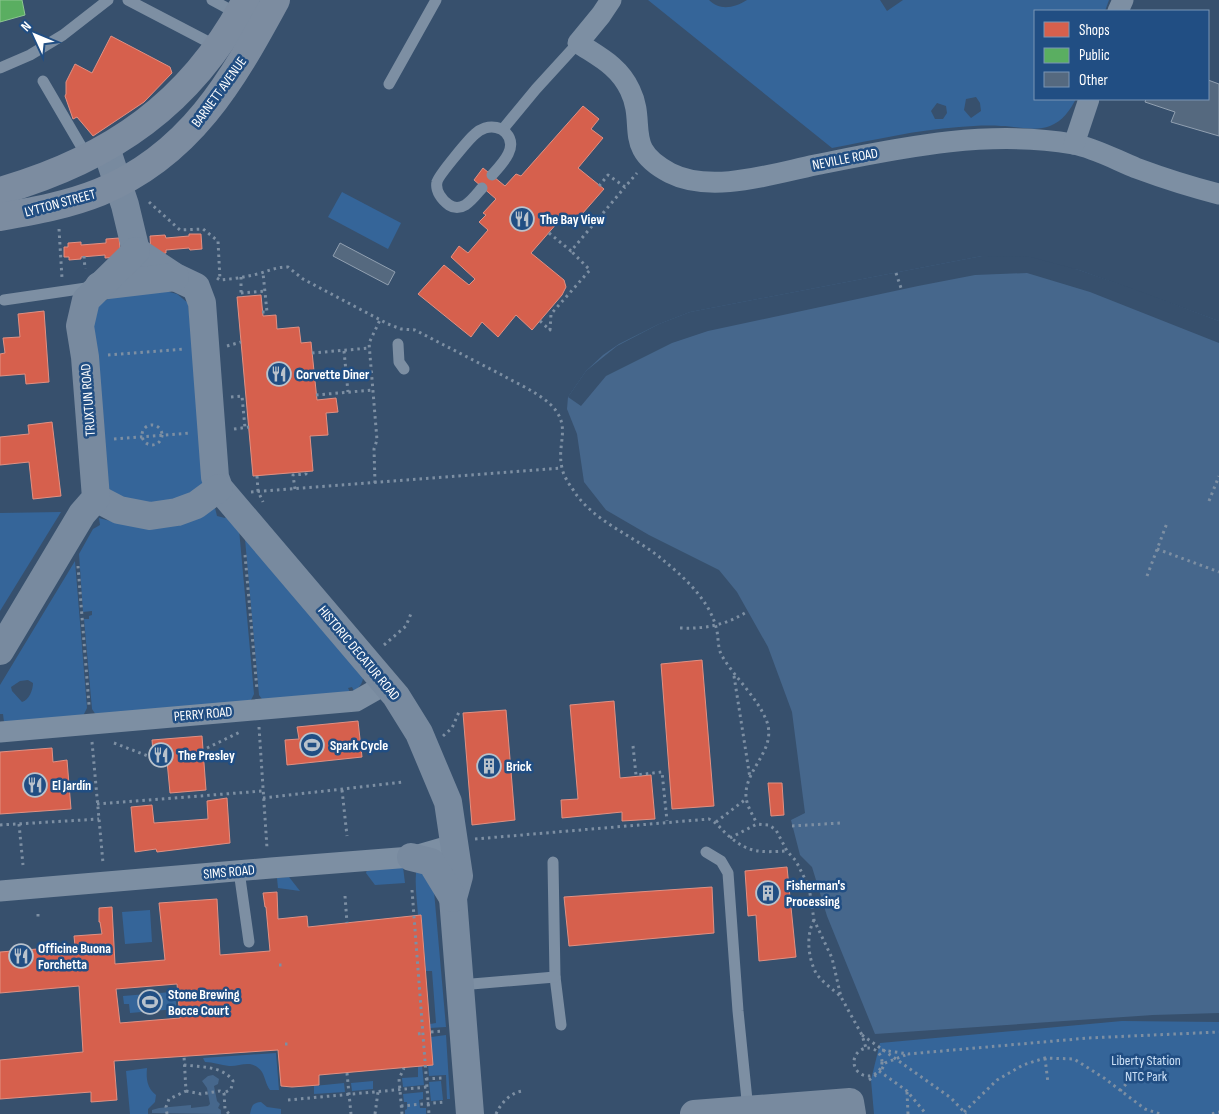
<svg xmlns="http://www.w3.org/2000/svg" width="1219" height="1114" font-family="'Sofia Sans Condensed',sans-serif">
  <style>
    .green { fill: #356599; fill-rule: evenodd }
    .water { fill: #46678c }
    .pier { fill: #37506d }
    .shops { fill: #d6604d; stroke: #e29082; fill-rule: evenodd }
    .public { fill: #5aae61; stroke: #8cc690 }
    .building { fill: #55697f; stroke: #91a0b1 }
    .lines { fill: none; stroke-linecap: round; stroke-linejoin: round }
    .path { stroke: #7d8fa3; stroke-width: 3; stroke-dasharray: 2.5 4; stroke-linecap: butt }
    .lane { stroke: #7d8fa3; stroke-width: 11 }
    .street { stroke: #7d8fa3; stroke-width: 21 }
    .secondary { stroke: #788a9f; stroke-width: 28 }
    .primary { stroke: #7c8ca0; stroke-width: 28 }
    .labels { text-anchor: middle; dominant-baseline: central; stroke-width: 5; stroke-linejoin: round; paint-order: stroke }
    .street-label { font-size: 14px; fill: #fff; stroke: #214e83 }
    .poi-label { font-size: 14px; font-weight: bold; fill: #fff; stroke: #214e83; text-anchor: start }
    .park-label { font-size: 14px; fill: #cce0f6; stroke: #214e83 }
  </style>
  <rect width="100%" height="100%" fill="#37506d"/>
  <g class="green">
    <path d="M648,0h61c11,11 25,8 38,0h133l7,11 16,-11h206l-4,11h-70v88h41c-6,11 -13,22 -26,27 -15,6 -33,0 -49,0 -14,-1 -28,0 -42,1 -43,3 -85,13 -127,21zM976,97l4,6 1,8 -10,7 -7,-8 2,-11zM937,103l9,3 1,7 -4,6h-8l-4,-8z"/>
    <path d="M342,192l59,31 -13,26 -60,-32z"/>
    <path d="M162,290l15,4 11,9 19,183 -47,21 -54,-14 -15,-170 6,-18 13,-7z"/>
    <path d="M215,508l2,8 8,2 2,-2 12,13 15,165 -4,8 -154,13 -4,-6 -8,-90h5v-3l3,-1v-4l-9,1 -4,-58 14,-25 7,-4 -1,-7 19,5z"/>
    <path d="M61,512l-61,99v-98z"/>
    <path d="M244,528l120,146c-1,7 -3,13 -10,17l-2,-4 -4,1 2,4 -86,10 -5,-7z"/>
    <path d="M75,561l12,147 -4,8 -79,6 -1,-8h-3v-29zM28,680l5,3c0,7 -4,17 -11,19l-10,-11 -1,-4 9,-6z"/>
    <path d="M417,866l17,25 12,136 -16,1v-4l6,-1 -4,-52h-6l-5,-56h-3c-1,-16 -4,-33 -1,-49z"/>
    <path d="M403,867l2,16 -30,2 -9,-12 1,-3z"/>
    <path d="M289,877l11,14 -22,-3 -1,-10z"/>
    <path d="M150,910l2,32 -27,2 -3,-32z"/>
    <path d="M171,992l1,9h4v8l-46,4 -1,-9h-5l-1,-8z"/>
    <path d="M1122,1021l97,1v92h-345l-3,-34 9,-37z"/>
    <path d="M446,1035l4,64h-3l-1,-24 -17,1 -1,-11 5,-1 -2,-27z"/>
    <path d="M276,1053l3,37h-9c-4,-5 -5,-13 -8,-18 -10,-14 -22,-5 -33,-6 -8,-1 -16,-4 -24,-4l-2,-4z"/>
    <path d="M418,1066h4l2,19 -21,2 -1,-9 16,-1z"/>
    <path d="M147,1068c-1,11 0,20 9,27l-1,7 -7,7v5h-18l-4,-43z"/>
    <path d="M373,1081v8l-21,2 -1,-8z"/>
    <path d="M441,1081l2,19 -12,1 -2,-19z"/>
    <path d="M344,1083l1,9 -31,2v-8z"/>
    <path d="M423,1092v7l-4,1 1,8h6v6h-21v-4l2,-1v-7h-3l-1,-8z"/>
    <path d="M261,1102l6,5 14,2v5h-31c2,-8 2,-11 11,-12z"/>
  </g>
  <g class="water">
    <path d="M982,256l97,14 140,51v692l-66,2 -278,19 -48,-118 -15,-49 -12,-12 -9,-35 14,-7 -13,-101 -24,-65 -31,-55 -18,-22 -70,-35 -43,-25 -22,-28 -7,-48 -10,-25 1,-12 18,-26 17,-16 16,-11 40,-20 31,-12z"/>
    <path d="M213,1075l6,4 -1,5 -4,2 3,15 3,3 -2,4 3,2v4l-69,-1v-3l7,-2 32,-3v3l17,-2 2,-2 -3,-16 -5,-7 6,-5z"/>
  </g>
  <path class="pier" d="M982,256l49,1 48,13 57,20 83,31v22l-129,-51 -63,-19 -52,2 -57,11 -210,45 -36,12 -66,33 -25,30 -13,-9 18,-26 31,-25 42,-22 31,-12z"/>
  <g class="shops">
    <path d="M111,36l59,31 2,6 -28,29 -51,34 -16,-19 -4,2 -8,-23 1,-2v-12l9,-18 17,9z"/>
    <path d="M583,106l16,13 -8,10 12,9 -25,30 26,21 -29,33 -10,-8 -34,39 33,27 2,7 -4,8 -30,35 -16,-15 -18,22 -16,-15 -11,15 -53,-43 26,-29 25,20 6,-6 -24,-22 8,-11 9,7 20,-23 -9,-8 7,-7 -3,-2 13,-14 -22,-19 9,-12 22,18 11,-12 5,2z"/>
    <path d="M189,234h12l1,15 -12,1 -1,-2 -23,2v3l-15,2 -1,-19 15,-1 1,3 23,-2z"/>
    <path d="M119,238l2,19 -16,1v-3l-24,2v2l-12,1v-3h-5v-10h4v-4l13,-1v3l25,-2v-4z"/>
    <path d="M261,295l2,21 13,-1 1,14 22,-2 2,16 10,-1 6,58 19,-2 2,14 -12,1 2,22 -18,1 3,35 -60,5 -16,-179z"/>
    <path d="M44,311l5,71 -23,2 -1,-10 -25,2v-22l5,-1 -2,-15 17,-1 -2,-23z"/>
    <path d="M52,422l9,74 -28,3 -4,-37 -29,3v-28l29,-3 -1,-9z"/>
    <path d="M702,660l12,146 -42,3 -11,-145z"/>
    <path d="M614,701l6,77 31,-3 4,44 -33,2v-9l-60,6 -1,-18 17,-1 -8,-94z"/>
    <path d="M506,710l9,110 -43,5 -9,-112z"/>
    <path d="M358,721l4,36 -75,8 -2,-25 14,-1 -2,-12z"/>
    <path d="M202,736l4,54 -36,3 -3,-32 -13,2 -2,-23z"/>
    <path d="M52,748l1,14 14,-2 4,49 -71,5v-62z"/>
    <path d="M768,783h14l2,32 -13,1z"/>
    <path d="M227,798l3,45 -73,9 -1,-3 -21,3 -4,-45 21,-2 2,18 54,-4 -1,-18z"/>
    <path d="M787,867l9,90 -37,4 -3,-46 -8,1 -3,-45z"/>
    <path d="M712,887l2,46 -145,13 -5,-49z"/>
    <path d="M277,892l1,27 29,-3 1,11 113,-12 12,150 -114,10v10l-27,2 -11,-1 -3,-36 -164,11 3,39 -26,2v-10l-91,7v-39l83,-8 -4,-66 -79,7v-41l75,-6 -1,-10 28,-2 -2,-12h-1v-14l13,-1 3,57 50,-4 -6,-57 58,-4 3,56 50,-4 -4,-44h-1l-2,-14zM177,984l3,34 -60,5 -4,-34z"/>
  </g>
  <path class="public" d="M0,0h22l3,15 -25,7z"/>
  <g class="building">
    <path d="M1208,80l11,4v52l-48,-14 4,-10 -30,-10 1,-3h62z"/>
    <path d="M340,243l55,29 -7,13 -55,-29z"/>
  </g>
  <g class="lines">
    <g class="path">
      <path d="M599,186l9,-11 17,12 12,-14"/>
      <path d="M149,202l31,28 23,-1 15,12 2,39"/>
      <path d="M59,229l3,49"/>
      <path d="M549,233l22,18 54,-64"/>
      <path d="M84,256l1,13"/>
      <path d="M896,273l6,18"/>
      <path d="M241,277v20"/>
      <path d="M217,278l3,2c13,-1 27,-3 41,-7 10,-3 16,-6 27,-6l15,12 85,45 13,5 14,1c29,15 58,30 87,45 16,9 35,17 48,29 23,22 6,39 12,64 1,6 6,15 10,20 20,34 62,47 91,72 21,17 46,40 53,67 3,10 1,20 6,29 13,22 36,42 45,66 9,27 -19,45 -21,70 -1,12 6,21 11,32"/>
      <path d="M241,293l24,-2"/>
      <path d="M262,312h5l-4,-39"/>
      <path d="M540,321l10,9 1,-16 39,-44 -19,-19"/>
      <path d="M227,346l14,-4"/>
      <path d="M344,351l4,41"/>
      <path d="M312,353l58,-5"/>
      <path d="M108,355l76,-6"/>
      <path d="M316,395l57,-5"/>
      <path d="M231,397l11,-1 3,32"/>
      <circle cx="152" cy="435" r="10"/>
      <path d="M234,429l15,-2"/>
      <path d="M114,439l76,-6"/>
      <path d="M257,476l1,15 5,11"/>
      <path d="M375,483l-1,-34 3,-9 -8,-97 11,-23"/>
      <path d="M295,489l-2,-14 13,-1v-2"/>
      <path d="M251,492l311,-24"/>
      <path d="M1209,501l10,-25"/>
      <path d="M1157,549l62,23"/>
      <path d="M245,555l12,135"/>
      <path d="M78,566l11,139"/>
      <path d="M1147,576l20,-53"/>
      <path d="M680,628c25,1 47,-3 68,-17"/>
      <path d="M384,645l22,-19 6,-15"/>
      <path d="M734,676l16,102"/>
      <path d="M259,727l8,121"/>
      <path d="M443,736l9,-8 7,-16"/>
      <path d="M92,742l11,121"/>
      <path d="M114,743l34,13"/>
      <path d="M633,746l3,29 26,-3 5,49"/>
      <path d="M207,748l33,-16"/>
      <path d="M342,790l5,46"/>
      <path d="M263,798l141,-16"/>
      <path d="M97,804l166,-13"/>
      <path d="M716,822l30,-23"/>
      <path d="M19,824l4,41"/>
      <path d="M0,825l99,-6"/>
      <path d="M792,826l49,-3"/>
      <path d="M730,838l27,-14 12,1 7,5 11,21 9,10 13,26 5,33 18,38 9,39 21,38 4,13"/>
      <path d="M475,839l234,-20c9,4 13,12 21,18 20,17 32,15 57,14"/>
      <path d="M412,890l17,224"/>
      <path d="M345,896l2,27"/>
      <path d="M38,914v6"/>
      <path d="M814,920c-8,15 -6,36 1,51 3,8 19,19 26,26"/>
      <path d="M279,965h3"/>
      <path d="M431,1032l12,-1"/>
      <path d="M418,1034l5,-1"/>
      <path d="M862,1035l89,63 15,16"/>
      <path d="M285,1044h3"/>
      <circle cx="868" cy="1062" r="14"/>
      <path d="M882,1050l26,4 180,-16 131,-6"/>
      <path d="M1045,1058l3,25"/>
      <path d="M184,1065c17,2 39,1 49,16l-2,8 -7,4"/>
      <path d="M882,1069l3,-6 23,-9"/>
      <path d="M879,1071l28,20 19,23"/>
      <path d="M347,1073l4,41"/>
      <path d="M426,1079l17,-1 1,2"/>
      <path d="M869,1080l7,-5"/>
      <path d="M186,1091l15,3 19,-3 4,2 1,16 4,5"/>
      <path d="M1120,1091l13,-15"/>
      <path d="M907,1092l1,22"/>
      <path d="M288,1100l139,-13"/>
      <path d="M401,1106l44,-4"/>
      <path d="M964,1112l33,-32 26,-15 22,-7 29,1 30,19 41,31 15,5"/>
      <path d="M167,1114l-1,-7 3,-8 17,-8 -2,-35"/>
      <path d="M375,1114l3,-22"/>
      <path d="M402,1114l-3,-35 5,-11"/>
      <path d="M496,1114c5,-11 14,-21 26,-23"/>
      <path d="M1212,1114l7,-2"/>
    </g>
    <g class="lane">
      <path d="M128,0l90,47"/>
      <path d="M212,0l26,14"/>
      <path d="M0,68l30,-13 33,-20 45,-35"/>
      <path d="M43,81l45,77"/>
      <path d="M389,84l47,-84"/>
      <path d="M503,129l33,-40 42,-46"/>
      <path d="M482,188c-8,9 -19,26 -33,17 -7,-5 -14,-14 -12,-23 1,-6 32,-43 38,-48 2,-2 7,-5 10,-6 7,-2 16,-1 21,5 13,14 -4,31 -14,42"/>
      <path d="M4,300l89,-13"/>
      <path d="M398,344l1,18 5,7"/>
      <path d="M706,852l15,9 7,12 10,138 10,99"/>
      <path d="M553,862l2,115 6,48"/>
      <path d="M239,871l10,71"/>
      <path d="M460,985l95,-8"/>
    </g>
    <g class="street">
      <path d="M611,0l-10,15 -23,28c21,14 41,23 52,47 17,35 -8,58 40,83 41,21 102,1 145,-8 85,-17 171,-36 258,-21 22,4 43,16 63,24 27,10 55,19 83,26"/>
      <path d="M1118,11l5,-11"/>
      <path d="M1074,144l15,-45"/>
      <path d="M0,732l356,-31 30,-17"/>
      <path d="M0,891l271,-23 140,-11 45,-13"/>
    </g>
    <g class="secondary">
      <path d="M106,148l19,57 11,46"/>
      <path d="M136,251l39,26 21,10 6,16 13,174 4,11 177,208 23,37 29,69 11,74 -6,22 17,216"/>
      <path d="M99,286l76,-9"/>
      <path d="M96,498l23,12 31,6 27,-4 19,-7 23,-17"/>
      <path d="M0,651l82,-137 14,-16 -11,-141 -5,-31 6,-26 50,-49"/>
      <path d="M411,857l20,5 22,36"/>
      <path d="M694,1114l156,-12 2,12"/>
    </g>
    <g class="primary">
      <path d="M0,191c111,-32 192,-88 246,-191"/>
      <path d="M0,217c34,-6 68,-12 100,-25 90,-37 132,-111 176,-192"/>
    </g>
  </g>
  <defs>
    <g id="restaurant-ring" transform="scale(1.25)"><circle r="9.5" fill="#214e83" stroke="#b9c2cc" stroke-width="1.5"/><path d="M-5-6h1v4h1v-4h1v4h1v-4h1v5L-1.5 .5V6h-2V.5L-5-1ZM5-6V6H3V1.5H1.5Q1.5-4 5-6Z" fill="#b9c2cc"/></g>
    <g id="stadium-ring" transform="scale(1.25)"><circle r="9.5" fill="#214e83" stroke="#b9c2cc" stroke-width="1.5"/><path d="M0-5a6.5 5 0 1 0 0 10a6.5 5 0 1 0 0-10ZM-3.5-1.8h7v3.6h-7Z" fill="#b9c2cc"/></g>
    <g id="building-ring" transform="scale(1.25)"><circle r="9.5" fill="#214e83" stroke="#b9c2cc" stroke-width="1.5"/><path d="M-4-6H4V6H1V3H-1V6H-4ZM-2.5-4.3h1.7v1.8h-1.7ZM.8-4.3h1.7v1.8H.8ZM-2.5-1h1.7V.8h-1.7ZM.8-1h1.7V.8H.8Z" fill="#b9c2cc"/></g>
  </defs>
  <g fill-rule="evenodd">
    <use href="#restaurant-ring" x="522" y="219"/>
    <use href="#restaurant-ring" x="279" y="374"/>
    <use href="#stadium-ring" x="312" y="745"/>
    <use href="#restaurant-ring" x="161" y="755"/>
    <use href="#building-ring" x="489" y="766"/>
    <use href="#restaurant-ring" x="35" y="785"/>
    <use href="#building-ring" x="768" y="893"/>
    <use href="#restaurant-ring" x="21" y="956"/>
    <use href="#stadium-ring" x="150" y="1002"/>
  </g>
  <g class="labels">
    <g class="street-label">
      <text transform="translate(219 92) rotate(-54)">BARNETT AVENUE</text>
      <text transform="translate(845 159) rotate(-11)">NEVILLE ROAD</text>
      <text transform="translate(60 203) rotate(-15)">LYTTON STREET</text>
      <text transform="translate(88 400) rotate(-94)">TRUXTUN ROAD</text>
      <text transform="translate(359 653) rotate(50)">HISTORIC DECATUR ROAD</text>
      <text transform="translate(203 714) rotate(-5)">PERRY ROAD</text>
      <text transform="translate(229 872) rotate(-5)">SIMS ROAD</text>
    </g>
    <g class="poi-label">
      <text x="540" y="219">The Bay View</text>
      <text x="296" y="374">Corvette Diner</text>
      <text x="330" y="745">Spark Cycle</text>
      <text x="178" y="755">The Presley</text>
      <text x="506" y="766">Brick</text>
      <text x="52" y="785">El Jardín</text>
      <text x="786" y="885">Fisherman's<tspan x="786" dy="16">Processing</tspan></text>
      <text x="38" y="948">Officine Buona<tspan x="38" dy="16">Forchetta</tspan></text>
      <text x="168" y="994">Stone Brewing<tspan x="168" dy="16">Bocce Court</tspan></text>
    </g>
    <g class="park-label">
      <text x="1146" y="1060">Liberty Station<tspan x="1146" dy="16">NTC Park</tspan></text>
    </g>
  </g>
  <rect x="1034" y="10" width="175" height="90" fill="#214e83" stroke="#7a95b5"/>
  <rect x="1044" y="22" width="25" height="15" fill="#d6604d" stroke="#7a95b5"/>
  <text x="1079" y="35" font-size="15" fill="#ffffff">Shops</text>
  <rect x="1044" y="48" width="25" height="15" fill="#5aae61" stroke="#7a95b5"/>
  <text x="1079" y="60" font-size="15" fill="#ffffff">Public</text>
  <rect x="1044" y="72" width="25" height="15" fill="#55697f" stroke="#7a95b5"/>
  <text x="1079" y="85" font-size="15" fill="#ffffff">Other</text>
  <g transform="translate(35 35) rotate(314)" stroke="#214e83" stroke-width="4" paint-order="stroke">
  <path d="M0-4L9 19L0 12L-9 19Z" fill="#ffffff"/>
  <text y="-8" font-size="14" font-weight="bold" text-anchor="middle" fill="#ffffff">N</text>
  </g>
</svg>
